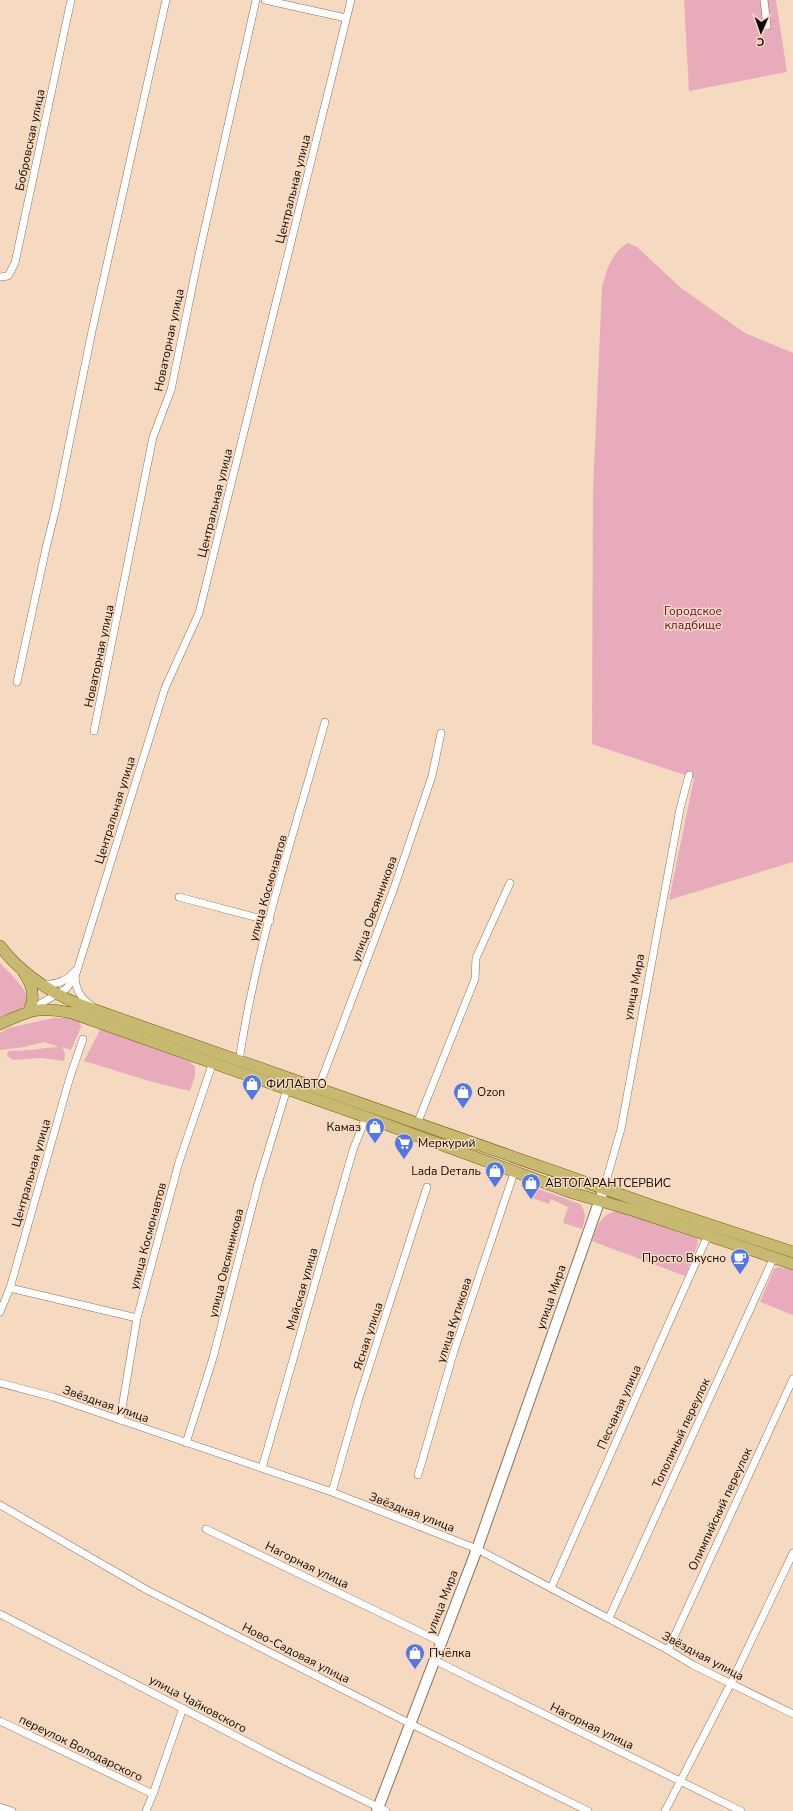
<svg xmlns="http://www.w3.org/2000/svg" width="793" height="1811" font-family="'Nunito Sans',sans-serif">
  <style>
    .green { fill: #e8abbb }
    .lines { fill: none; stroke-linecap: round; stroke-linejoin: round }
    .minor-casing { stroke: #8a735c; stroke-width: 8 }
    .secondary-casing { stroke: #8a735c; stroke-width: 12 }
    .primary-casing { stroke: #705d0c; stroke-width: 12 }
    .minor { stroke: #fff; stroke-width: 7 }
    .secondary { stroke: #fff; stroke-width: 10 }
    .primary { stroke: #c7b970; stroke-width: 11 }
    .labels { text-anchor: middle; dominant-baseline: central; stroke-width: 3; stroke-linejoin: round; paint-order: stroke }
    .street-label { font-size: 12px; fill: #130a04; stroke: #f5dac1 }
    .park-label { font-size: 12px; fill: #5b112e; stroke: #f5dac1 }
    .poi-label { font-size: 12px; fill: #130a04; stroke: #f5dac1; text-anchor: start }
  </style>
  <rect width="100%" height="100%" fill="#f5dac1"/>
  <g class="green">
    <path d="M684,0h92l11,72 -98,19z"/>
    <path d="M628,243l9,4 44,41 64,45 48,20v509l-124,38 25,-122 -102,-34 1,-253 9,-204c5,-18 9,-34 26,-44z"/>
    <path d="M0,963c8,10 40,33 21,46 -6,4 -14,6 -21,8z"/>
    <path d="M53,1018h17l10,3 1,6 -10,23 -9,-3 3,6 -1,8 -23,-3 -28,2 -6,-4 1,-5c18,0 34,-3 51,-4l-15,-5 -20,5 -24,3v-17l9,-5z"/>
    <path d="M101,1028l88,33 6,6v8l-5,16 -34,-8 -72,-22z"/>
    <path d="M536,1188l44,16c7,8 5,16 2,25l-19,-6 5,-16 -17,-8 -2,5 -19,-7z"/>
    <path d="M619,1211l77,27 2,3 -1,5 -12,30 -93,-35c5,-14 9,-29 27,-30z"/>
    <path d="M778,1267l15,3v45l-33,-13 14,-33z"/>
  </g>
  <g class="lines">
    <g class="minor-casing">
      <g id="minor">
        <path d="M265,0l81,18"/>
        <path d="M764,0l3,26"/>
        <path d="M0,277l8,-1 7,-13 56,-263"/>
        <path d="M17,682l29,-134 10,-40 36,-177 74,-331"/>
        <path d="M94,731l59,-294 18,-47 27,-131 58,-259"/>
        <path d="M179,897l91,24"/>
        <path d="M75,977c1,14 6,21 17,29"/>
        <path d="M44,984c13,1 23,-3 31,-13"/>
        <path d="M31,1009l35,-20 9,-12 90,-289 34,-75 152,-613"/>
        <path d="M239,1061c17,-115 55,-227 86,-339"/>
        <path d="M318,1089l76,-201 38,-112 9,-43"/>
        <path d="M417,1124l58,-145 1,-21 34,-75"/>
        <path d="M604,1188l17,-59 59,-320 9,-34"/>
        <path d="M10,1288l127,30"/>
        <path d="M0,1312l10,-24 60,-211 13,-38"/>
        <path d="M0,1383l53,14 279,95 145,57 191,101 25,15 100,49"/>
        <path d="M120,1420l17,-102 42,-156 34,-100"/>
        <path d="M186,1443l27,-85 45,-174 29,-95"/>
        <path d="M262,1468l91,-318 13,-33"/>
        <path d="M418,1475l36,-124 60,-178"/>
        <path d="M332,1492l26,-91 69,-214"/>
        <path d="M0,1505l147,85 264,134 177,87"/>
        <path d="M206,1529l235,113"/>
        <path d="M551,1588l157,-353"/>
        <path d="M0,1614l286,148 100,49"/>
        <path d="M609,1618l165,-361"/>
        <path d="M668,1650l125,-271"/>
        <path d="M434,1660l307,151"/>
        <path d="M0,1721l153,73"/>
        <path d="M0,1807l12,4"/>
        <path d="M146,1811l7,-17 30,-86"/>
        <path d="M665,1811l66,-128 62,-130"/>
      </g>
    </g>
    <g class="secondary-casing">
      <path id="secondary" d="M377,1811l100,-262 127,-361"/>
    </g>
    <g class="primary-casing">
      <g id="primary">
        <path d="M0,946c20,26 48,45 78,58l578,203 137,45"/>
        <path d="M24,973c8,12 12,24 5,37"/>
        <path d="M0,1024c31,-14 37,-18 72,-11l294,104 207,76 59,17 161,54"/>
      </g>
    </g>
    <use href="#minor" class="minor"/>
    <use href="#secondary" class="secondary"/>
    <use href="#primary" class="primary"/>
  </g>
  <defs>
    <g id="shop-pin" transform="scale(1)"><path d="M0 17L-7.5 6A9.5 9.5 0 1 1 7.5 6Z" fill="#5176ea" stroke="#f5dac1"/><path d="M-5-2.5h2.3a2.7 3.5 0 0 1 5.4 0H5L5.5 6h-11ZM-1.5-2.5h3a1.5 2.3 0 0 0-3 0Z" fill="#fff"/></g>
    <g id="supermarket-pin" transform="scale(1)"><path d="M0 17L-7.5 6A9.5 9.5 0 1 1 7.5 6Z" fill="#5176ea" stroke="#f5dac1"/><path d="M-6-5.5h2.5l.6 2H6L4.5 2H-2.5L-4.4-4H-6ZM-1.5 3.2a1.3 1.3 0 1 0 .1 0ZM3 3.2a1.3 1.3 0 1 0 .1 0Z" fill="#fff"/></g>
    <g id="cafe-pin" transform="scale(1)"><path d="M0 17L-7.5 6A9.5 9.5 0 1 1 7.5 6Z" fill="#5176ea" stroke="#f5dac1"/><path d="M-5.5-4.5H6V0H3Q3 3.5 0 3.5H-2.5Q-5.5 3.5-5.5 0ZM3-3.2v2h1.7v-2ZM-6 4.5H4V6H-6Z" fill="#fff"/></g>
  </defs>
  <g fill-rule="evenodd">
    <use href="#shop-pin" x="252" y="1084"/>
    <use href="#shop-pin" x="463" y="1092"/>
    <use href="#shop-pin" x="375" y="1127"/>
    <use href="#supermarket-pin" x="404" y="1143"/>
    <use href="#shop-pin" x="495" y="1171"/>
    <use href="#shop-pin" x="531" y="1183"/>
    <use href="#cafe-pin" x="740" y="1258"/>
    <use href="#shop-pin" x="415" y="1653"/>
  </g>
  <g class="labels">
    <g class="street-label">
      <text transform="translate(30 140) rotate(-78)">Бобровская улица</text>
      <text transform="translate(293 189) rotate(-76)">Центральная улица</text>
      <text transform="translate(169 340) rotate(-78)">Новаторная улица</text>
      <text transform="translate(215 503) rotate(-76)">Центральная улица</text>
      <text transform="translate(99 656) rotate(-78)">Новаторная улица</text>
      <text transform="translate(115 810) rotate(-73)">Центральная улица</text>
      <text transform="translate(268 888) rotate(-74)">улица Космонавтов</text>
      <text transform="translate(374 909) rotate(-70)">улица Овсянникова</text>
      <text transform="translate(634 987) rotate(-79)">улица Мира</text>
      <text transform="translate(31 1173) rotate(-74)">Центральная улица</text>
      <text transform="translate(148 1236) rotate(-75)">улица Космонавтов</text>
      <text transform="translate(226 1263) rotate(-76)">улица Овсянникова</text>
      <text transform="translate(302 1289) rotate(-74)">Майская улица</text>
      <text transform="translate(551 1297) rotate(-71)">улица Мира</text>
      <text transform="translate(454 1320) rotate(-72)">улица Кутикова</text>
      <text transform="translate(368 1336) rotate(-72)">Ясная улица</text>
      <text transform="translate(106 1404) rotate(19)">Звёздная улица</text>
      <text transform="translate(619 1407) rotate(-66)">Песчаная улица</text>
      <text transform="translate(681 1433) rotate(-65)">Тополиный переулок</text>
      <text transform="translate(720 1509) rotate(-65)">Олимпийский переулок</text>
      <text transform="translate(412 1512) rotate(21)">Звёздная улица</text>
      <text transform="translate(307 1565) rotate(26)">Нагорная улица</text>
      <text transform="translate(442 1602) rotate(-69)">улица Мира</text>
      <text transform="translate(296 1653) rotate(27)">Ново-Садовая улица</text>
      <text transform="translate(703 1656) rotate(28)">Звёздная улица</text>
      <text transform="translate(198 1704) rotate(28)">улица Чайковского</text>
      <text transform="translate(592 1726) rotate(26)">Нагорная улица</text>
      <text transform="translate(81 1748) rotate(26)">переулок Володарского</text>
    </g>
    <g class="park-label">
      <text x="693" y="611">Городское<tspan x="693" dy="14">кладбище</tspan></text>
    </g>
    <g class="poi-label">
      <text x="266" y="1084">ФИЛАВТО</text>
      <text x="477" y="1092">Ozon</text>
      <text x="361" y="1127" text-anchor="end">Камаз</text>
      <text x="418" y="1143">Меркурий</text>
      <text x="481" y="1171" text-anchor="end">Lada Dеталь</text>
      <text x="545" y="1183">АВТОГАРАНТСЕРВИС</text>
      <text x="726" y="1258" text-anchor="end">Просто Вкусно</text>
      <text x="429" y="1653">Пчёлка</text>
    </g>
  </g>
  <g transform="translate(761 32) rotate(182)" stroke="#f5dac1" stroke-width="3" paint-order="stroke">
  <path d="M0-3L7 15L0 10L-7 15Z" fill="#130a04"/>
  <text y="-6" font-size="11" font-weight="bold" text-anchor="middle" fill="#130a04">С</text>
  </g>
</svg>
